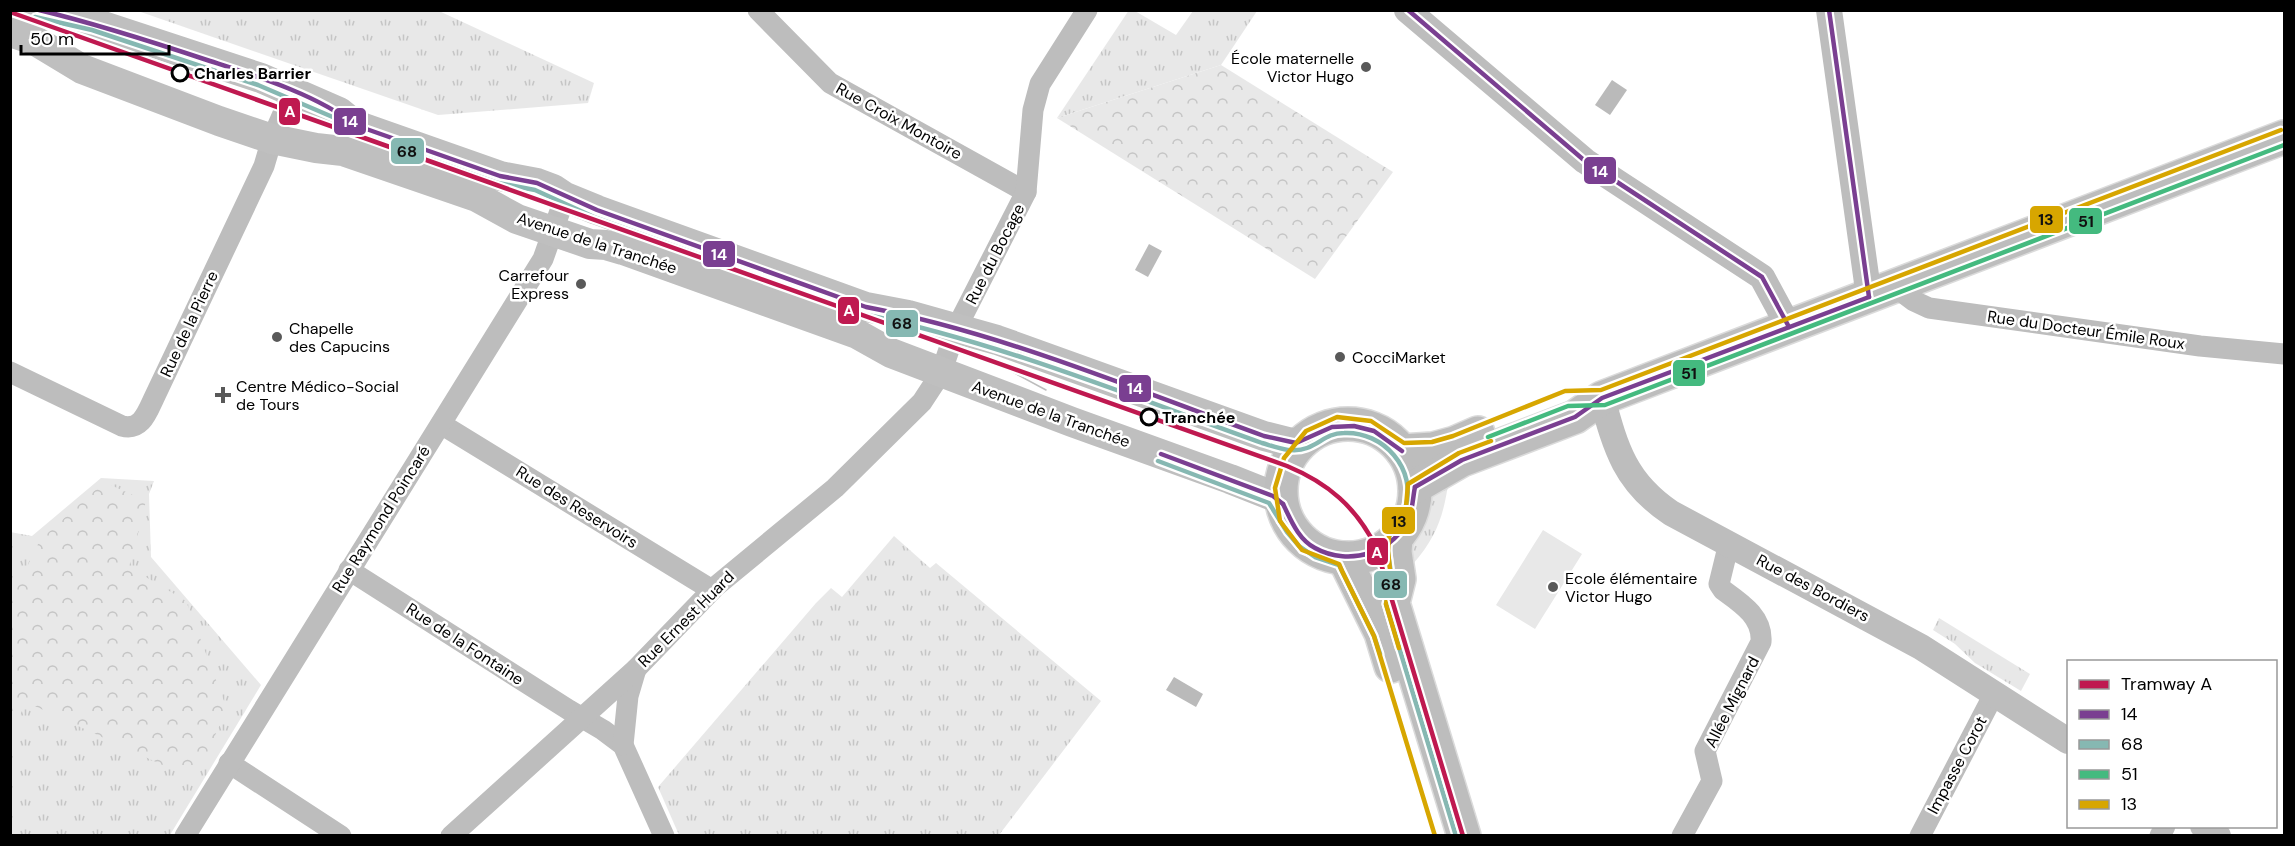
<svg xmlns="http://www.w3.org/2000/svg" width="2295" height="846" font-family="'DM Sans',sans-serif">
  <style>
    .grass { fill: url(#grass-tufts) }
    .forest { fill: url(#forest-crowns) }
    .pitch { fill: #e8e8e8 }
    .water { fill: #bababa }
    .lines { fill: none; stroke-linecap: round; stroke-linejoin: round }
    .primary-casing { stroke: #dbdbdb; stroke-width: 36 }
    .minor { stroke: #bdbdbd; stroke-width: 21 }
    .tertiary { stroke: #bdbdbd; stroke-width: 26 }
    .secondary { stroke: #bfbfbf; stroke-width: 30 }
    .primary { stroke: #bdbdbd; stroke-width: 33 }
    .tram { stroke: #bdbdbd; stroke-width: 1.5 }
    .bus-1-casing { stroke: #fff; stroke-width: 9 }
    .bus-2-casing { stroke: #fff; stroke-width: 9 }
    .bus-3-casing { stroke: #fff; stroke-width: 9 }
    .bus-4-casing { stroke: #fff; stroke-width: 9 }
    .bus-1 { stroke: #7a3f91; stroke-width: 4.5 }
    .bus-2 { stroke: #86b8b2; stroke-width: 4.5 }
    .bus-3 { stroke: #44ba7f; stroke-width: 4.5 }
    .bus-4 { stroke: #d7a600; stroke-width: 4.5 }
    .tram-1-casing { stroke: #fff; stroke-width: 9 }
    .tram-1 { stroke: #bf1950; stroke-width: 4.5 }
    .poi-dot { fill: #595959; stroke: #fff; stroke-width: 2 }
    .stop-dot { fill: #fff; stroke: #000; stroke-width: 3 }
    .labels { text-anchor: middle; dominant-baseline: central; stroke-width: 5; stroke-linejoin: round; paint-order: stroke }
    .poi-label { font-size: 16px; fill: #000; stroke: #fff; text-anchor: start }
    .stop-label { font-size: 16px; font-weight: bold; fill: #000; stroke: #fff; text-anchor: start }
    .street-label { font-size: 16px; fill: #000; stroke: #fff }
    .line-badge { stroke: #fff; stroke-width: 2 }
    .badge-label { font-size: 16px; text-anchor: middle; font-weight: bold; fill: #fff }
    .pale-badge-label { font-size: 16px; text-anchor: middle; font-weight: bold; fill: #111 }
  </style>
  <defs>
    <pattern id="grass-tufts" width="24" height="20" patternUnits="userSpaceOnUse" patternTransform="scale(1.5)"><rect width="24" height="20" fill="#e8e8e8"/><path d="M3 7l-1-3M5 7V3M7 7l1-3M15 17l-1-3M17 17v-4M19 17l1-3" fill="none" stroke="#c5c5c5"/></pattern>
    <pattern id="forest-crowns" width="20" height="18" patternUnits="userSpaceOnUse" patternTransform="scale(1.5)"><rect width="20" height="18" fill="#e8e8e8"/><path d="M2 6a3 3 0 1 1 6 0M12 15a3 3 0 1 1 6 0" fill="none" stroke="#c5c5c5"/></pattern>
  </defs>
  <rect width="100%" height="100%" fill="#fff"/>
  <g class="grass">
    <path d="M1129,10l6,1 41,24 17,-24h64l-36,54 -164,53z"/>
    <path d="M138,11h301l155,72 -6,20 -150,12z"/>
    <path d="M101,478l53,3 -5,13 2,63 110,128 -91,150h-159l-1,-303 22,4z"/>
    <path d="M1449,478c-5,36 -11,57 -36,86l-7,-20c16,-27 19,-44 43,-66z"/>
    <path d="M894,536l36,32 6,-5 165,138 -102,134h-320l-21,-48 158,-184 15,-15 11,9z"/>
    <path d="M1939,618l91,56 -9,17 -46,-28 -20,-19 -22,-14z"/>
  </g>
  <g class="forest">
    <path d="M1221,65l172,107 -78,107 -258,-161z"/>
    <path d="M104,482l42,19 -17,66 57,34 41,108 -32,71 -169,-78 -15,33v-135l29,-60z"/>
  </g>
  <path class="pitch" d="M1543,530l39,24 -47,75 -39,-24z"/>
  <g class="water">
    <path d="M1612,80l15,10 -17,25 -15,-10z"/>
    <path d="M1149,244l13,7 -14,26 -13,-7z"/>
    <path d="M1174,677l29,17 -7,13 -30,-17z"/>
  </g>
  <g class="lines">
    <g class="primary-casing">
      <g id="primary">
        <circle cx="1348" cy="491" r="67"/>
        <path d="M1402,451l31,-2 22,-6 23,-10"/>
        <path d="M1415,487l47,-27 113,-43 27,-19 682,-261"/>
        <path d="M1396,538l-1,14 4,27 -6,24 71,233"/>
        <path d="M1344,558l37,75 10,33"/>
      </g>
    </g>
    <g class="minor">
      <path d="M758,10l72,73 196,109"/>
      <path d="M1894,286l20,15 15,7 271,38 84,8"/>
      <path d="M10,372l112,54c19,5 25,-13 32,-28l110,-232 8,-27 20,-46"/>
      <path d="M441,424l271,166"/>
      <path d="M349,570l220,140 34,20 20,15 41,91"/>
      <path d="M623,745l5,-49 8,-27"/>
      <path d="M229,763l112,73"/>
      <path d="M185,836l358,-577 22,-62"/>
      <path d="M451,836l185,-167 79,-82 120,-99 87,-86 19,-29 15,-44 70,-137 7,-82 7,-26 47,-74"/>
      <path d="M1682,836l30,-55 -7,-30 56,-109c2,-25 -20,-39 -38,-52l-4,-6 10,-41"/>
      <path d="M1920,836l74,-142"/>
      <path d="M2160,836l5,-10"/>
    </g>
    <g class="tertiary">
      <path d="M1407,10l178,151 177,116 27,50"/>
      <path d="M1829,10l40,287"/>
      <path d="M1602,398c14,51 23,84 69,115l250,134 147,94"/>
      <path d="M2203,826l15,10"/>
    </g>
    <g class="secondary">
      <path d="M37,10l57,13 167,55 78,34 16,13 145,51 37,7 16,6 12,8 32,13 269,97 42,8 89,25 267,96 28,7 12,-1"/>
      <path d="M10,32l24,8 48,29 137,52 53,18 44,9 27,3 134,46 40,22 73,25 16,1 17,5 234,84 34,19 181,69 158,57 43,17 10,8"/>
    </g>
    <use href="#primary" class="primary"/>
    <path class="tram" d="M996,363l50,27"/>
    <g class="bus-1-casing">
      <g id="bus-1">
        <path d="M39,10c58,14 114,32 171,51 46,15 108,34 145,64l145,51 37,7 60,27 269,97c136,26 268,82 398,129l32,7 36,-16 22,-1 20,5 28,20"/>
        <path d="M1408,10l177,151 177,116 27,50"/>
        <path d="M1829,10l40,287"/>
        <path d="M1161,454l112,42 10,8"/>
        <path d="M1415,487l47,-27 113,-43 27,-19 267,-101"/>
        <path d="M1283,504c8,16 15,35 32,44 34,19 82,5 95,-34 3,-8 3,-18 5,-27"/>
      </g>
    </g>
    <g class="bus-2-casing">
      <g id="bus-2">
        <path d="M35,17l57,13 166,55 77,33 18,14 145,51 37,7 59,27 269,97c138,29 267,82 399,129 14,4 30,11 45,5 14,-5 20,-15 37,-15 39,-2 74,36 61,76 -4,11 -14,19 -17,32 -2,12 3,24 3,36 1,9 -4,18 -5,27l70,232"/>
        <path d="M1158,461l111,42 18,29 12,14 16,11 24,8 35,71 6,18"/>
      </g>
    </g>
    <g class="bus-3-casing">
      <path id="bus-3" d="M1488,437l80,-31 37,-1 679,-260"/>
    </g>
    <g class="bus-4-casing">
      <g id="bus-4">
        <path d="M1399,648l-13,-44 5,-25 -3,-28 1,-16 13,-19 4,-9 2,-23 51,-31 32,-12"/>
        <path d="M1435,836l-61,-200 -32,-65 -3,-7 -37,-14 -22,-29 -5,-33 9,-30 22,-27 31,-14 34,4 33,22 28,-1 21,-6 112,-45 36,-1 680,-260"/>
      </g>
    </g>
    <use href="#bus-1" class="bus-1"/>
    <use href="#bus-2" class="bus-2"/>
    <use href="#bus-3" class="bus-3"/>
    <use href="#bus-4" class="bus-4"/>
    <g class="tram-1-casing">
      <path id="tram-1" d="M10,12l1277,454c41,17 69,41 89,81l87,289"/>
    </g>
    <use href="#tram-1" class="tram-1"/>
  </g>
  <g class="poi-dot">
    <circle cx="1366" cy="67" r="6"/>
    <circle cx="581" cy="284" r="6"/>
    <circle cx="277" cy="337" r="6"/>
    <circle cx="1340" cy="357" r="6"/>
    <path d="M220 386h6v6h6v6h-6v6h-6v-6h-6v-6h6z"/>
    <circle cx="1553" cy="587" r="6"/>
  </g>
  <g class="stop-dot">
    <circle cx="180" cy="73" r="8"/>
    <circle cx="1149" cy="417" r="8"/>
  </g>
  <g class="labels">
    <g class="poi-label">
      <text x="1354" y="58" text-anchor="end">École maternelle<tspan x="1354" dy="18">Victor Hugo</tspan></text>
      <text x="569" y="275" text-anchor="end">Carrefour<tspan x="569" dy="18">Express</tspan></text>
      <text x="289" y="328">Chapelle<tspan x="289" dy="18">des Capucins</tspan></text>
      <text x="1352" y="357">CocciMarket</text>
      <text x="236" y="386">Centre Médico-Social<tspan x="236" dy="18">de Tours</tspan></text>
      <text x="1565" y="578">Ecole élémentaire<tspan x="1565" dy="18">Victor Hugo</tspan></text>
    </g>
    <g class="stop-label">
      <text x="194" y="73">Charles Barrier</text>
      <text x="1162" y="417">Tranchée</text>
    </g>
    <g class="street-label">
      <text transform="translate(899 121) rotate(29)">Rue Croix Montoire</text>
      <text transform="translate(597 243) rotate(18)">Avenue de la Tranchée</text>
      <text transform="translate(995 254) rotate(-63)">Rue du Bocage</text>
      <text transform="translate(189 324) rotate(-65)">Rue de la Pierre</text>
      <text transform="translate(2086 330) rotate(8)">Rue du Docteur Émile Roux</text>
      <text transform="translate(1051 414) rotate(20)">Avenue de la Tranchée</text>
      <text transform="translate(577 507) rotate(32)">Rue des Reservoirs</text>
      <text transform="translate(381 519) rotate(-58)">Rue Raymond Poincaré</text>
      <text transform="translate(1813 588) rotate(28)">Rue des Bordiers</text>
      <text transform="translate(686 619) rotate(-45)">Rue Ernest Huard</text>
      <text transform="translate(465 644) rotate(33)">Rue de la Fontaine</text>
      <text transform="translate(1732 702) rotate(-63)">Allée Mignard</text>
      <text transform="translate(1957 765) rotate(-62)">Impasse Corot</text>
    </g>
  </g>
  <g class="line-badge">
    <rect x="278" y="97" width="23" height="29" rx="6" fill="#bf1950"/>
    <rect x="333" y="107" width="34" height="29" rx="6" fill="#7a3f91"/>
    <rect x="390" y="137" width="35" height="28" rx="6" fill="#86b8b2"/>
    <rect x="1583" y="156" width="34" height="29" rx="6" fill="#7a3f91"/>
    <rect x="2029" y="205" width="35" height="29" rx="6" fill="#d7a600"/>
    <rect x="2068" y="207" width="35" height="28" rx="6" fill="#44ba7f"/>
    <rect x="702" y="240" width="34" height="28" rx="6" fill="#7a3f91"/>
    <rect x="837" y="296" width="23" height="29" rx="6" fill="#bf1950"/>
    <rect x="885" y="309" width="34" height="29" rx="6" fill="#86b8b2"/>
    <rect x="1672" y="359" width="34" height="28" rx="6" fill="#44ba7f"/>
    <rect x="1118" y="374" width="34" height="29" rx="6" fill="#7a3f91"/>
    <rect x="1381" y="506" width="35" height="29" rx="6" fill="#d7a600"/>
    <rect x="1366" y="537" width="23" height="29" rx="6" fill="#bf1950"/>
    <rect x="1373" y="570" width="35" height="29" rx="6" fill="#86b8b2"/>
  </g>
  <g class="badge-label">
    <text x="290" y="117">A</text>
    <text x="350" y="127">14</text>
    <text x="1600" y="177">14</text>
    <text x="719" y="260">14</text>
    <text x="849" y="316">A</text>
    <text x="1135" y="394">14</text>
    <text x="1377" y="558">A</text>
  </g>
  <g class="pale-badge-label">
    <text x="407" y="157">68</text>
    <text x="2046" y="225">13</text>
    <text x="2086" y="227">51</text>
    <text x="902" y="329">68</text>
    <text x="1689" y="379">51</text>
    <text x="1399" y="527">13</text>
    <text x="1391" y="590">68</text>
  </g>
  <rect width="2295" height="846" fill="none" stroke="#000000" stroke-width="24"/>
  <rect x="2067" y="660" width="210" height="168" fill="#ffffff" stroke="#999999" stroke-width="1.5"/>
  <rect x="2079" y="680" width="30" height="9" fill="#bf1950" stroke="#999999" stroke-width="1.5"/>
  <text x="2121" y="690" font-size="18" fill="#000000">Tramway A</text>
  <rect x="2079" y="710" width="30" height="9" fill="#7a3f91" stroke="#999999" stroke-width="1.5"/>
  <text x="2121" y="720" font-size="18" fill="#000000">14</text>
  <rect x="2079" y="740" width="30" height="9" fill="#86b8b2" stroke="#999999" stroke-width="1.5"/>
  <text x="2121" y="750" font-size="18" fill="#000000">68</text>
  <rect x="2079" y="770" width="30" height="9" fill="#44ba7f" stroke="#999999" stroke-width="1.5"/>
  <text x="2121" y="780" font-size="18" fill="#000000">51</text>
  <rect x="2079" y="800" width="30" height="9" fill="#d7a600" stroke="#999999" stroke-width="1.5"/>
  <text x="2121" y="810" font-size="18" fill="#000000">13</text>
  <path d="M21 45v9h148v-9" fill="none" stroke="#000000" stroke-width="3"/>
  <text x="30" y="45" font-size="18" fill="#000000" stroke="#ffffff" stroke-width="4.5" paint-order="stroke">50 m</text>
</svg>
